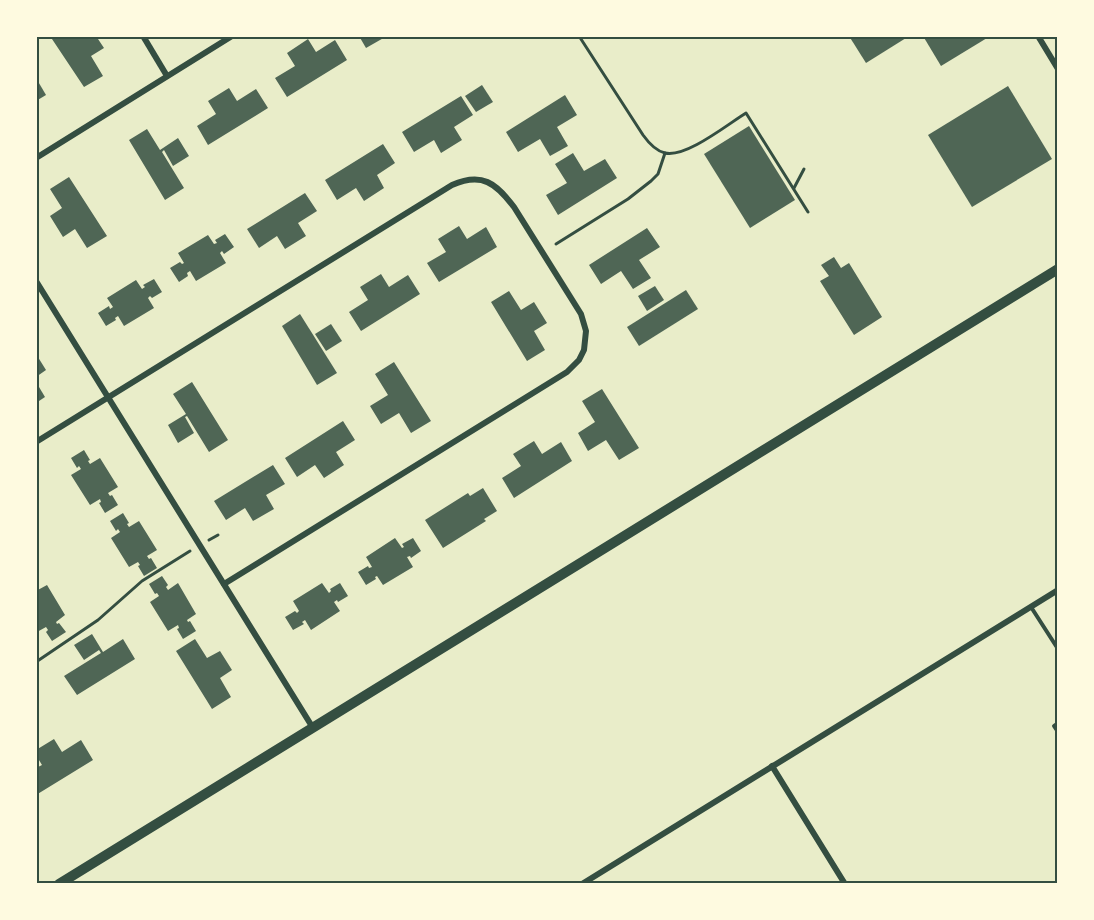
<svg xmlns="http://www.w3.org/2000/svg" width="1094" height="920" font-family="'Libre Baskerville',serif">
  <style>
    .building { fill: #4f6655 }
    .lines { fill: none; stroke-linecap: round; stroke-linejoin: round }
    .path { stroke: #344e41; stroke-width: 3 }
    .service { stroke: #344e41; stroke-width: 4 }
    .minor { stroke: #344e41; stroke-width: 6 }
    .secondary { stroke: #344e41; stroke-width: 10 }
    .neatline { fill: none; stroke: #344e41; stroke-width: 2 }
  </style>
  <rect width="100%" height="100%" fill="#e9edc9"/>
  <g class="building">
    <path d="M50,36h46l8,12 -13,8 12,20 -19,11z"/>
    <path d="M359,36h28l-21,12z"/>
    <path d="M849,36h56l1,2 -40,25z"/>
    <path d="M923,36h63l1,2 -46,28z"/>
    <path d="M308,39l8,13 19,-12 12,20 -60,37 -12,-19 20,-12 -8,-13z"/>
    <path d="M36,78l10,17 -10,6z"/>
    <path d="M482,85l11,17 -17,10 -11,-16z"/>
    <path d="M1008,86l44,73 -80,48 -44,-72z"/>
    <path d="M229,88l8,13 19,-12 12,19 -60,37 -11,-19 19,-12 -8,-13z"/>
    <path d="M565,95l12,20 -20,12 11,19 -18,10 -10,-17 -22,13 -12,-20z"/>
    <path d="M461,96l12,19 -19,12 8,13 -21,13 -7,-13 -20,12 -12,-20z"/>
    <path d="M749,126l46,74 -45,28 -46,-74z"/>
    <path d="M147,129l13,21 18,-12 11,18 -16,10 -9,-16 -2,2 22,36 -19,12 -36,-60z"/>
    <path d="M383,144l12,19 -18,12 7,13 -20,13 -8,-13 -19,12 -12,-20z"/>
    <path d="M573,153l11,18 21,-12 12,19 -59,37 -12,-20 21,-12 -12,-19z"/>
    <path d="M69,177l38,59 -20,12 -12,-19 -12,8 -13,-21 12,-8 -12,-19z"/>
    <path d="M305,193l12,18 -19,12 8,13 -21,13 -8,-13 -18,12 -12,-19z"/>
    <path d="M459,226l8,13 19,-12 11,20 -58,35 -12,-19 19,-11 -8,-13z"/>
    <path d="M647,228l13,19 -21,13 12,18 -18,11 -12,-18 -20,13 -12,-19z"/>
    <path d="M225,234l9,13 -10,7 -2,-3 -2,2 6,10 -30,18 -6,-10 -3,2 1,3 -9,6 -9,-14 10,-6 2,2 2,-1 -6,-10 30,-18 6,9 3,-1 -2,-3z"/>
    <path d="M834,257l7,11 8,-5 33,54 -28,18 -34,-54 9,-5 -8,-11z"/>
    <path d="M381,274l8,13 19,-12 12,19 -59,37 -12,-19 19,-12 -8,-13z"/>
    <path d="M154,279l8,13 -10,6 -2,-2 -2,2 6,10 -30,18 -6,-10 -3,2 1,2 -10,6 -8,-13 11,-7 1,3 3,-2 -6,-9 29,-18 6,9 3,-2 -2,-2z"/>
    <path d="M655,286l9,14 -17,11 -9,-15z"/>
    <path d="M686,290l12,19 -59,37 -12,-19z"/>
    <path d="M509,291l12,19 13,-8 13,21 -13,8 11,19 -18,11 -36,-59z"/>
    <path d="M300,314l37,59 -20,12 -35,-59z"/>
    <path d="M331,324l11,17 -16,10 -11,-17z"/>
    <path d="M36,354l10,16 -10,7v-11l2,-1z"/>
    <path d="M394,362l37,59 -20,12 -12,-20 -18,11 -11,-18 18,-11 -13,-21z"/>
    <path d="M36,382l9,15 -9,6z"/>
    <path d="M192,382l36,58 -19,12 -22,-36 -2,1 9,16 -16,10 -10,-18 18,-11 -13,-20z"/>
    <path d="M602,389l37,59 -20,12 -13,-20 -18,11 -10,-18 17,-11 -13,-21z"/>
    <path d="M343,421l12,19 -19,12 8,13 -20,13 -9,-13 -18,12 -12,-19z"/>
    <path d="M534,441l8,13 19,-12 11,19 -58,37 -12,-20 19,-12 -8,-12z"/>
    <path d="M84,450l6,10 -2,1 2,3 10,-6 18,29 -10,6 2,3 2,-1 6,10 -13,8 -6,-10 2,-1 -1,-3 -10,6 -19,-30 10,-6 -2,-3 -2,2 -6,-10z"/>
    <path d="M273,465l12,19 -19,11 8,14 -21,12 -8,-13 -19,12 -12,-19z"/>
    <path d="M483,488l14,23 -13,8 2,2 -43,27 -18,-28 43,-27 2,3z"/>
    <path d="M123,513l6,10 -2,1 2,3 10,-6 18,29 -10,6 2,3 2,-1 6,10 -13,8 -6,-10 2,-1 -2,-3 -9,5 -18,-29 9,-6 -2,-3 -2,2 -6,-10z"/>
    <path d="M395,538l7,10 2,-1 -2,-3 11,-6 8,13 -10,7 -1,-2 -3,1 6,10 -30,18 -6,-9 -2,1 1,2 -10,6 -8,-13 10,-6 1,2 3,-1 -6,-10z"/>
    <path d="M162,576l6,9 -2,2 2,3 10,-7 18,31 -9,6 1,2 2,-1 6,10 -13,8 -6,-10 2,-1 -1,-3 -10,6 -18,-29 9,-6 -2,-3 -2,1 -6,-10z"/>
    <path d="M322,583l7,10 2,-2 -1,-2 10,-6 8,13 -10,6 -1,-2 -3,2 6,9 -29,19 -6,-10 -3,2 2,2 -11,6 -8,-13 10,-6 2,2 2,-2 -6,-10z"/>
    <path d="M47,585l18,30 -9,7 1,2 2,-1 7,9 -14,9 -6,-9 2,-2 -2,-3 -9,5 -1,-1v-40z"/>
    <path d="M92,634l11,18 20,-13 12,20 -58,36 -13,-19 37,-23 -2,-3 -15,10 -10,-15z"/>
    <path d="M195,639l12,19 13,-7 12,19 -12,8 11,19 -19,12 -36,-58z"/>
    <path d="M54,739l8,13 19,-12 12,20 -57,35v-27l6,-3 -6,-10v-5z"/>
  </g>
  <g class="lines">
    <g class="path">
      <path d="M579,36l64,99c5,7 13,16 22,18 21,5 63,-29 81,-40l62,99"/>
      <path d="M794,188l10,-19"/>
      <path d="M556,244l72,-45 23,-18 7,-7 7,-21"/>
      <path d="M209,540l9,-5"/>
      <path d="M36,662l62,-42 44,-39 48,-30"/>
    </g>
    <g class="service">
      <path d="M1031,607l27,42"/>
      <path d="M1058,723l-4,3 4,6"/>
    </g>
    <g class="minor">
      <path d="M143,36l24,40"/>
      <path d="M1038,36l20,33"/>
      <path d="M36,158l196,-122"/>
      <path d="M36,281l277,447"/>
      <path d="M36,442l416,-257c30,-13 44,-2 62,22l67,107 5,17 -2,19 -5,10 -12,12 -343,212"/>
      <path d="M772,766l73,118"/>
      <path d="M582,884l476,-294"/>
    </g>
    <path class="secondary" d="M59,884l999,-615"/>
  </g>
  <rect width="1094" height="920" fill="none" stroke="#fefae0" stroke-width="75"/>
  <rect x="38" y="38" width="1018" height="844" class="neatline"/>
</svg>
